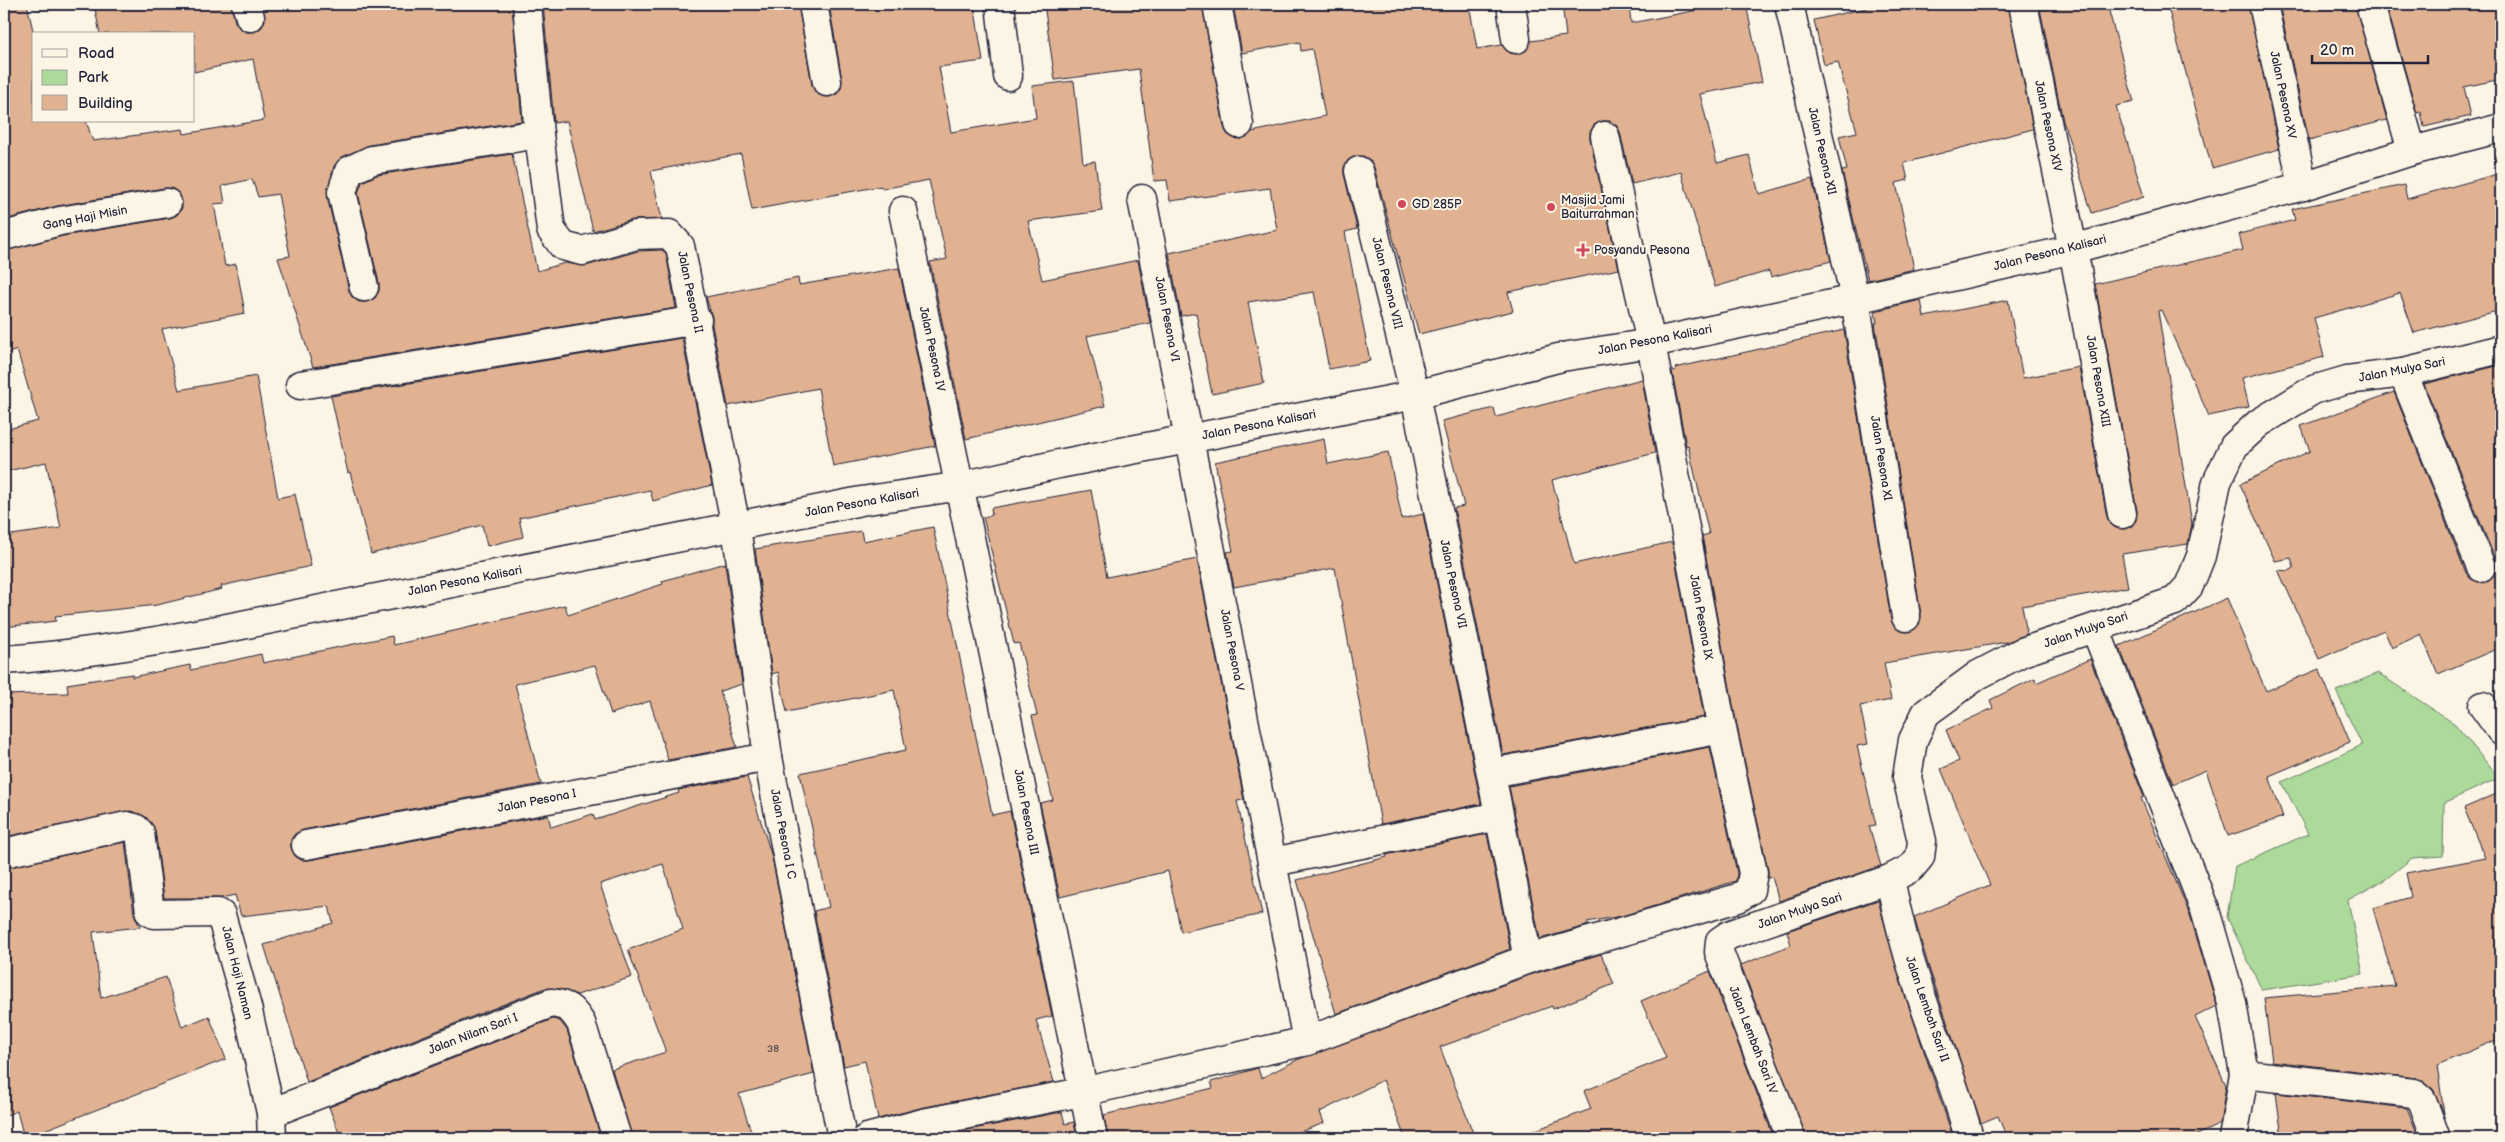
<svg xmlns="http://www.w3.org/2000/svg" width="2505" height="1142" font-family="'Balsamiq Sans',sans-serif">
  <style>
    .green { fill: #acda9a; stroke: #677e6a }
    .building { fill: #e1b292; stroke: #22223b }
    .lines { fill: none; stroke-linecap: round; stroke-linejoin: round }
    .street-casing { stroke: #22223b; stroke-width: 31 }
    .street { stroke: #fcf5e5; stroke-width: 28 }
    .poi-dot { fill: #d1495b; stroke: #fcf5e5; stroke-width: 2 }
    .labels { text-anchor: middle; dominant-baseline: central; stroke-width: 4; stroke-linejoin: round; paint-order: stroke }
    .number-label { font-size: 10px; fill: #524651 }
    .street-label { font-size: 12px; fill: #22223b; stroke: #fcf5e5 }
    .poi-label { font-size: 12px; fill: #22223b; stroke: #fcf5e5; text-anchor: start }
  </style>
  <rect width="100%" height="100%" fill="#fcf5e5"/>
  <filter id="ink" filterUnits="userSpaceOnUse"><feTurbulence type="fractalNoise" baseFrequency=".02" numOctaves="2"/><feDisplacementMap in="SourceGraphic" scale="10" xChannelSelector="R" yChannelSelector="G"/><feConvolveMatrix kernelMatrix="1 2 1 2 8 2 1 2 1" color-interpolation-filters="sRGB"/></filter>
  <g filter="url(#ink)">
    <path class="green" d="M2378,673l77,51 44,54 -55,25 -1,53 -31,2 -26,21 -38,21 15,74 -101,16 -35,-73 8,-51 73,-32 -26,-52 80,-37 -26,-54z"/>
    <g class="building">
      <path d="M4,4h23l7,31v86h52l7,20 90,-12 1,5 80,-14 -11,-61 -59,13v-38h-94l-6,-30h137l4,18 5,7 7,3h8l7,-5 3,-7 -3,-16h250l10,117 -153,24 -27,12 -8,9 -7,30 22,95 3,6 7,5h8l8,-4 4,-7v-8l-21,-90 4,-11 15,-7 135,-21 25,117 28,-8 21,3 52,-15 24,-1 4,3 10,55 -363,59 -35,-109 12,-2 -12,-62 -20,3 -6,-18 -30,7 3,17 -11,1 11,62 11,-2 9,49 -83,16 17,61 77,-14 22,122 17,-4 16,72 -90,20 1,3 -65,16 -102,11 1,5 -52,6v-91l57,-8 -15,-66 -42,10v-42l34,-9 -21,-71 -13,5v-104l59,-15 107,-18 7,-3 5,-7v-7l-3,-8 -7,-5h-8l-107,18 -53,14z"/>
      <path d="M543,4h255l14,81 3,7 6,4 8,1 8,-3 4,-6 1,-8 -13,-76h145l9,57 -44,6 12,65 85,-14 -4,-32 42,-5 9,82 12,-2 7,50 -74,10 14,59 96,-20 12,63 -63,13 18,70 -139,33 -36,-177 17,-3 -18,-79 -47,9 -1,-3 -129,24 -11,-56 -90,17 11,48 -30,1 -39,11 -26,-110 -13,2z"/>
      <path d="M1044,4h158l22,123 3,7 6,4 8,1 11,-7 73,-16 -13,-67 -11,2 -1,-9 -58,11 -9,-49h236l8,45 25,-4 8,8 8,1 8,-3 5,-10 35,-5 -4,-32h67l2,19 98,-19h17l16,78 -62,12 17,69 32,-8 10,39 53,-15 19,82 -60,16 -2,-6 -54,16 -34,-115 -49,12 -12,-52 -3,-6 -7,-5h-8l-8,4 -4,7v7l29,130 -111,23 5,19 -94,23 -45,-167 -4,-7 -7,-4h-7l-8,4 -4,7v7l13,55 -12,3 25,129 -41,8 -15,-77 -66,10 16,81 -52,11 -16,-81 -15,3 -12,-63 108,-23 -7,-42 -100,13 -3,-21 -13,1 -15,-112 -84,11z"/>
      <path d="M1865,4h143l25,125 -129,34 4,17 -12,3 18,86 -46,11 -26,-109 5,-1 -8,-34 18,-4 -19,-70 -14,3 -10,-45 52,-12z"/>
      <path d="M2039,4h68l27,98 -18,4 28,91 -52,16 -29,-92z"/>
      <path d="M2167,4h81l31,145 -67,19z"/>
      <path d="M2279,4h76l32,116 -78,20z"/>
      <path d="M2386,4h115v75l-37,8 7,29 -47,11 -3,-15 -4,1z"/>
      <path d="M2501,173v137l-87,23 -14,-40 -86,25 10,39 -82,21 7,29 -40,9 -48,-106 -3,1 34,213 -4,20 -66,10 6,33 -106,19 5,28 -20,8 -123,21 7,37 -31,6 8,38 -11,2 19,79 -7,1 12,40 -102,35 -7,-24 -4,1v-8l-31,-144 -35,-190 7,-2 -21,-89 -2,1 -14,-75 4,-1 -1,-2 169,-38 47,289 3,7 6,5 9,1 6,-3 5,-6 1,-8 -46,-292h2l-2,-12 46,-11 3,17 84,-17 15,78 56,-11 28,150 3,7 6,4 9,1 7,-3 4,-6 1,-9 -42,-227 148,-34 -4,-16 56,-14 -3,-11 112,-24 3,14z"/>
      <path d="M899,268l36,178 -102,20 -15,-78 -90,18 -16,-81v-8l-6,-20 92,-19 1,7z"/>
      <path d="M682,338l30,147 -59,16 -3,-11 -131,28 4,19 -36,9 -5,-21 -111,29 -21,-82 -2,1 -17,-77z"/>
      <path d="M2501,365v282l-63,27 -17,-40 -29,14 -8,-18 -65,29 -41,-89 11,1 5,-3 -3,-10 -16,3 -35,-77 70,-33 -9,-25 93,-34 72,181 5,6 7,3 9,-1 7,-5 2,-6v-9l-72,-177z"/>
      <path d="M1642,379l13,74 -103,27 22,84 98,-22 32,175 -201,38 -49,-247 10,-2 -22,-85 52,-13 2,9z"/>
      <path d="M1324,439l4,25 60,-12 14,67 21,-5 58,290 -100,20 -46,-256 -101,19 -7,-35 6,-1 -18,-89z"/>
      <path d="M1091,490l16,87 90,-18 47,241 -7,1 25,113 -81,18 -13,-61 -108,26 -20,-94 13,-3 -21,-84 5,-1 -18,-72 -5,1 -31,-127 9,-2 -1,-7z"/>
      <path d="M933,527l59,288 18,-4 42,205 -16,4 18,62 -134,26 -42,11 -13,-58 -21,5 -30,-155 15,-4 -29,-134 106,-23 -12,-60 -107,22 -9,-40 -6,2 -17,-125 106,-18 2,10z"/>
      <path d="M725,563l17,121 -22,7 17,56 -69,13 -18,-59 -39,13 -16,-49 -80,19 26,100 -238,46 -8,4 -4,5v8l4,9 6,4h8l239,-45 3,12 42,-13 2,6 84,-27 -1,-3 69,-13 25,80 42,217 -75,20 14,44h-121l-20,-69 54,-17 -38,-102 55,-21 -20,-65 -63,20 32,93 -55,18 -17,-6 -15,-1 -238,94 -43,-137 69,-22 -4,-17 -88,10 -6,-21 -14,3h-57l-9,-68 -9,-13 -15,-6 -127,26v-142l64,-2 -1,-9 65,-10v3l58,-12 1,5 70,-16 2,9 129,-27 2,9 171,-40 3,10 95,-31 -1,-3z"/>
      <path d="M2227,598l39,93 53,-22 31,73 -81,34 14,41 -55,19 -22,-66 -33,14 -54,-138z"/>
      <path d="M2090,659l54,138 -3,1 49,117 27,91 -22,11 31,68 -6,39 -29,14h-184l-9,-22 -17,7 -52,-155 -15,-51 76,-32 -49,-116 18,-8 -13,-31 47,-22 -3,-8 45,-22 1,5z"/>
      <path d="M1710,747l27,126 -1,8 -114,35 -35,6 2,3 -49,14 -31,-153z"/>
      <path d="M2501,792v246l-64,27 7,49 -11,-25 -17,-11 -144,-17 -8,-63 131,-12 -22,-78 38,-11 -5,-24 79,-15 -21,-50z"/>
      <path d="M1487,834l23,115 -174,65 -39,-134 90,-23 -1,-2z"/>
      <path d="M125,842l9,72 6,13 -47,5 8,66 65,-21 16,50 27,-11 17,43 -202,79 -7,-27 -13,5v-248z"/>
      <path d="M1878,900l21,77 53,157 -12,4h-134l-65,-173 50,-20 -4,-14z"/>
      <path d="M1601,954l13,30 -61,25 -1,-3 -112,41 35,91h-70l-22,-58 -63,32 4,11 -40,15h-176l-4,-23 109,-27 -2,-6 47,-14 3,10 38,-19 234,-85z"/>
      <path d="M1710,971l64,167h-251l-1,-3 69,-26 -7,-18 82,-33 -25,-57z"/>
      <path d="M553,1019l7,2 7,9 34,108h-260l-12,-31z"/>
      <path d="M2276,1093l131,15 12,30h-137z"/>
      <path d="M1062,1112l3,12 9,-2 3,16h-151z"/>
    </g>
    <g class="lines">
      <g class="street-casing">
        <g id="street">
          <path d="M246,4l4,13"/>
          <path d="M527,4l12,130 12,96 12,16 19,5 54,-16 33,-1 11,12 56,281 32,230 74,381"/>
          <path d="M813,4l14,78"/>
          <path d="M1000,4l8,72"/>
          <path d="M1217,4l22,120"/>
          <path d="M1511,4l5,35"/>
          <path d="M1789,4l66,295 51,318"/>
          <path d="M2023,4l50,245 49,265"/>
          <path d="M2263,4l40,182"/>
          <path d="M2370,4l42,147"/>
          <path d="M1359,171l56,224 113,564"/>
          <path d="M1142,199l165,842"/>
          <path d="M903,211l190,927"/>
          <path d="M4,236l56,-15 107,-18"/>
          <path d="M364,287l-22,-95 7,-21 23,-11 167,-26"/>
          <path d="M2403,373l78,194"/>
          <path d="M300,385l397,-65"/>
          <path d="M2095,628l110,282 27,93 12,71 -11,64"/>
          <path d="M4,660c73,-5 146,-17 218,-31l639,-128 100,-15 98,-22 356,-69 147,-38 89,-14 204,-44 218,-50 230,-63 109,-35 89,-23"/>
          <path d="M2483,706l18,25"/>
          <path d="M1492,773l230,-44"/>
          <path d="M306,845l462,-88"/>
          <path d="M4,853l123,-27 8,2 5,5 10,79 4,2 64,-1 3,2 26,92 24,106 1,25"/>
          <path d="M1273,862l226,-46"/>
          <path d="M1890,879c7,36 16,72 28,107 16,51 38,100 51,152"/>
          <path d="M2244,1074l170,19 8,7 14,38"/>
          <path d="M271,1113l280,-110c17,2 21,6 30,20l36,115"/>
          <path d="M867,1138l56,-15 159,-31 225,-51 221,-82 210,-61 12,-8 3,-17 -31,-144 -71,-386 -46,-207"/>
          <path d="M1791,1138l-72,-186 1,-11 9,-6 161,-56 21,-11 9,-11 2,-16 -15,-64 6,-37 13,-27 52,-38 44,-23 153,-51 14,-15 12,-30 16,-74 17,-36 25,-23 54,-33 34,-10 56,-7 98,-24"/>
        </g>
      </g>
      <use href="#street" class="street"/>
    </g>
  </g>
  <g class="poi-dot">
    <circle cx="1402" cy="204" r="5"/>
    <circle cx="1551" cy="207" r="5"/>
    <path d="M1580.5 242.5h5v5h5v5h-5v5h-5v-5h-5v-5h5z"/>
  </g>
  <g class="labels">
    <g class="number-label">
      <text x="773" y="1049">38</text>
    </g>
    <g class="street-label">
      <text transform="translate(2283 95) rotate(78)">Jalan Pesona XV</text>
      <text transform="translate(2048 126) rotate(78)">Jalan Pesona XIV</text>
      <text transform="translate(1822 151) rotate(77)">Jalan Pesona XII</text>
      <text transform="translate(85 218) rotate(-11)">Gang Haji Misin</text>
      <text transform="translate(2050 253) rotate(-14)">Jalan Pesona Kalisari</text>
      <text transform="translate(1387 283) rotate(76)">Jalan Pesona VIII</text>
      <text transform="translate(690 292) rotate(78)">Jalan Pesona II</text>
      <text transform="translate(1167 319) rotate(79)">Jalan Pesona VI</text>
      <text transform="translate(1655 340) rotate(-11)">Jalan Pesona Kalisari</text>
      <text transform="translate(932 349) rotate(78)">Jalan Pesona IV</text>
      <text transform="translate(2402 370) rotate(-11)">Jalan Mulya Sari</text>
      <text transform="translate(2098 381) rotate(80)">Jalan Pesona XIII</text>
      <text transform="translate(1259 425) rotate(-11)">Jalan Pesona Kalisari</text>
      <text transform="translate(1881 458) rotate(81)">Jalan Pesona XI</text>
      <text transform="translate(862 503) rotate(-10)">Jalan Pesona Kalisari</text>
      <text transform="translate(465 581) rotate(-11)">Jalan Pesona Kalisari</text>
      <text transform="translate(1453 584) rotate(78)">Jalan Pesona VII</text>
      <text transform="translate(1701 617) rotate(80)">Jalan Pesona IX</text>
      <text transform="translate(2086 630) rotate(-19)">Jalan Mulya Sari</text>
      <text transform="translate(1232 650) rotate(79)">Jalan Pesona V</text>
      <text transform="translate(537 801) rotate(-11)">Jalan Pesona I</text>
      <text transform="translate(1026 812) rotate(79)">Jalan Pesona III</text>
      <text transform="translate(783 834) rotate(79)">Jalan Pesona I C</text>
      <text transform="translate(1800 911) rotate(-19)">Jalan Mulya Sari</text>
      <text transform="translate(237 973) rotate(76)">Jalan Haji Naman</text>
      <text transform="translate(1927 1009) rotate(71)">Jalan Lembah Sari II</text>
      <text transform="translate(473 1034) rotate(-21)">Jalan Nilam Sari I</text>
      <text transform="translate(1753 1040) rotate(69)">Jalan Lembah Sari IV</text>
    </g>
    <g class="poi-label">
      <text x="1561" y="200">Masjid Jami<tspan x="1561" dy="14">Baiturrahman</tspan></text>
      <text x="1412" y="204">GD 285P</text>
      <text x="1594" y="250">Posyandu Pesona</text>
    </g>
  </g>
  <rect width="2505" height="1142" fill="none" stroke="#fcf5e5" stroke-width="20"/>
  <rect x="10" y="10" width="2485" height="1122" fill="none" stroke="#22223b" stroke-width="2" filter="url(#ink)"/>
  <rect x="32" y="32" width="162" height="90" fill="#fcf5e5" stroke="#a5a1a1"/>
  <rect x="42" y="49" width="25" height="8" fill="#fcf5e5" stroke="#a5a1a1"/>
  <text x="78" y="58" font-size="15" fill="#22223b">Road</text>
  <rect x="42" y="70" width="25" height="15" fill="#acda9a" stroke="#a5a1a1"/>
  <text x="78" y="82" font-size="15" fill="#22223b">Park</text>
  <rect x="42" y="95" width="25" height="15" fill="#e1b292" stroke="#a5a1a1"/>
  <text x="78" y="108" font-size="15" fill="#22223b">Building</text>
  <path d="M2312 55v8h116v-8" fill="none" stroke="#22223b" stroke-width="2.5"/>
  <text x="2320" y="55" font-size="15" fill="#22223b" stroke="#fcf5e5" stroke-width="4" paint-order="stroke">20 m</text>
</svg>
